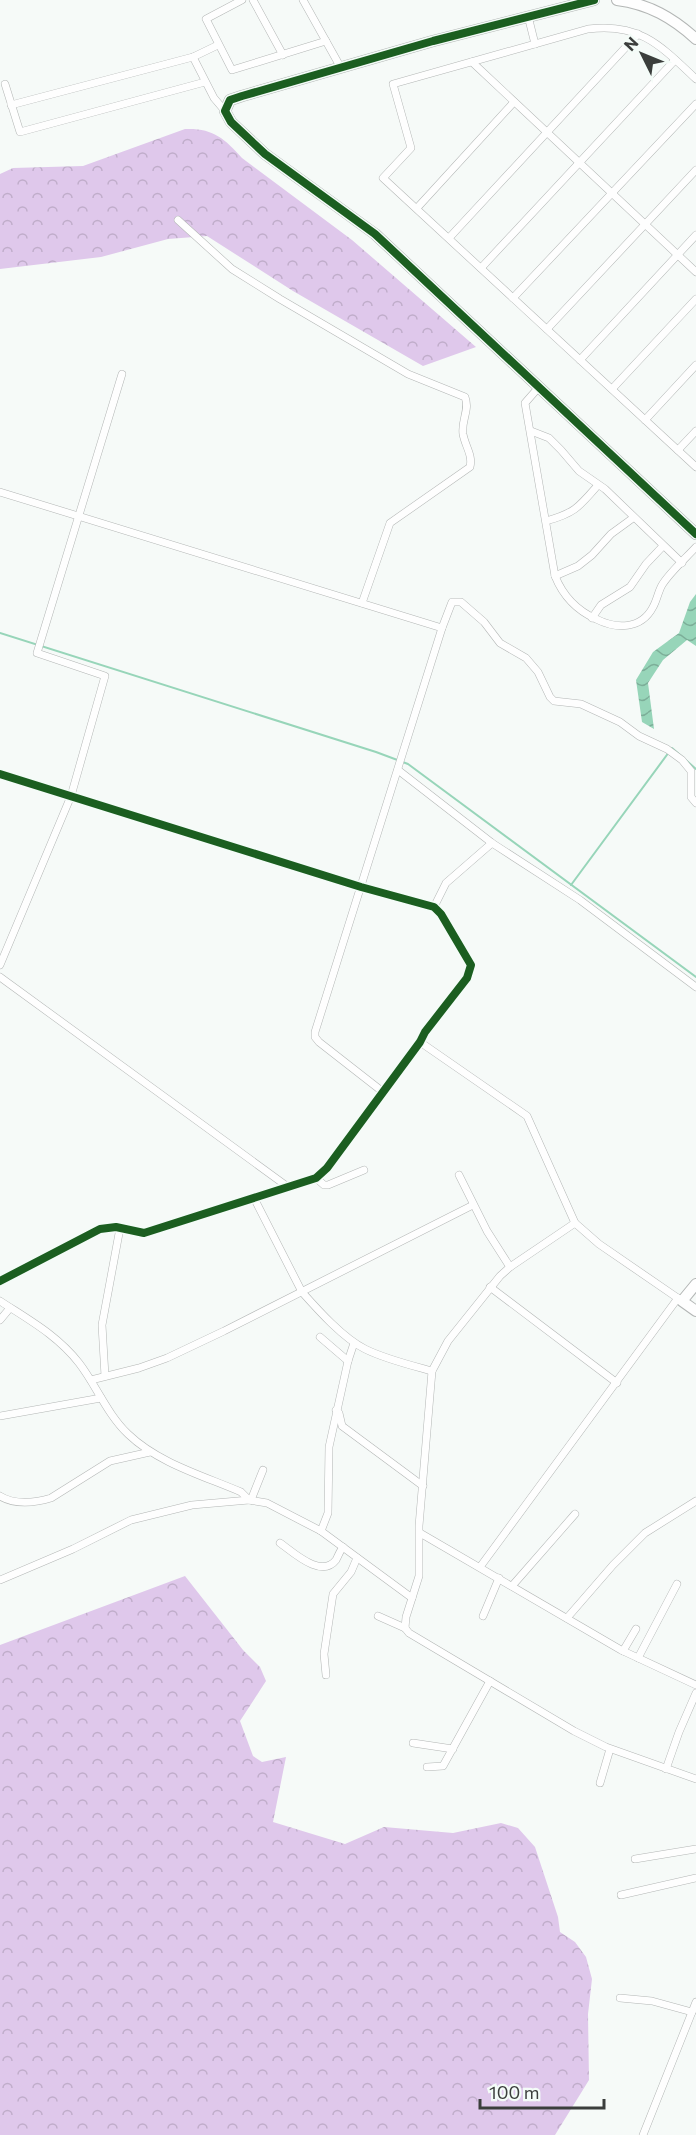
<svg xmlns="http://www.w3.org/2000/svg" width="696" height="2135" font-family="Commissioner,sans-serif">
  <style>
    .forest { fill: url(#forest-crowns) }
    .water { fill: url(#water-waves) }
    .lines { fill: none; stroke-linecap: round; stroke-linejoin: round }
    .stream { stroke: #97d5b9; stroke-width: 2 }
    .street-casing { stroke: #b3b6b5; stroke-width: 8 }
    .secondary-casing { stroke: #b3b6b5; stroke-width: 12 }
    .street { stroke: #fefefe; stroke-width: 7 }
    .secondary { stroke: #fefefe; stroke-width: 10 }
    .cycleway-casing { stroke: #f4fcf8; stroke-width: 11 }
    .cycleway { stroke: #1b5e20; stroke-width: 8 }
  </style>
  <defs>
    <pattern id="forest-crowns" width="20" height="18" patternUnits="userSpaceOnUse" patternTransform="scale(1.5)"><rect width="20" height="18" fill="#dfc8eb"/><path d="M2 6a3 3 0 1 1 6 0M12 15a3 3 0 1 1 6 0" fill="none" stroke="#c0adca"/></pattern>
    <pattern id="water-waves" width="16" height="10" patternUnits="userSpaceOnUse" patternTransform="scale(1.5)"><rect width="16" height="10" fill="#97d5b9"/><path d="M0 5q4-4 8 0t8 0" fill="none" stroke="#7cae98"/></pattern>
  </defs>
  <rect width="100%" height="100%" fill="#f6faf8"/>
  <g class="forest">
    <path d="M185,129c28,-1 39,9 57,29l110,82 124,107 -53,19 -130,-75 -86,-55 -39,3 -67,18 -101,12v-95l13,-6 70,-2z"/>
    <path d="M185,1576l58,74 17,17 6,14 -26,40 13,35 9,6 24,-5 -13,65 72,22 39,-17 69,6 48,-10 17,5 17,19 23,70 2,15 15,10 11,15 6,22 -4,35 1,66 -34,55h-555v-490z"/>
  </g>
  <path class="water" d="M696,594v52l-9,-6 -24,20 -15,23 6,46 -12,-7 -6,-42 17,-28 26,-19 11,-31z"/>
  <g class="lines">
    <g class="stream">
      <path d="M0,633l376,119 32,12 288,213"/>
      <path d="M571,885l101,-137 24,21"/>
    </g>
    <g class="street-casing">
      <g id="street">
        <path d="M242,0l-36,19 26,51 94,-29"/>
        <path d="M253,0l30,55"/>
        <path d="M303,0l38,68"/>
        <path d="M528,16l7,28"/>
        <path d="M193,57l21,41 11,13"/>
        <path d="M472,62l224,210"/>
        <path d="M696,79c-34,-32 -56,-57 -108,-50l-195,55 18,64 -28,30 313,289"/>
        <path d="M5,84l15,48 185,-50"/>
        <path d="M11,105l182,-48 25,-12"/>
        <path d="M417,208l97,-106"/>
        <path d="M178,220l54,49 48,30 128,75 57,23c5,13 -4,23 -2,37 2,12 10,21 7,33l-80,56 -28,80"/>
        <path d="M449,238l189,-204"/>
        <path d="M481,268l194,-208"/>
        <path d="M513,298l183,-194"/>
        <path d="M547,329l149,-159"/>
        <path d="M580,360l116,-125"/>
        <path d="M539,387l-14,16 30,173c8,20 21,34 41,43 20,10 45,11 57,-12 4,-7 5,-15 9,-22 8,-13 23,-26 34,-38"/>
        <path d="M612,389l84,-90"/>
        <path d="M645,420l51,-55"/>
        <path d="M531,431l18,7 12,12 18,21 26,18 77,74"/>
        <path d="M678,450l18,-19"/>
        <path d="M0,492l442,136"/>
        <path d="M546,521c29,-8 33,-14 52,-36"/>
        <path d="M555,576l23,-10 14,-11 19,-21 22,-16"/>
        <path d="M592,618l9,-13 29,-18 16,-23 17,-18"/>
        <path d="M398,770l94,73 88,57 116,87"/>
        <path d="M0,774l361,113 73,20 7,7 30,51 -4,13 -42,54 -5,10 -93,126 -11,10 -172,55 -28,-6 -16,2 -100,52"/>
        <path d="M434,907l12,-24 46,-40"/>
        <path d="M0,965l71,-169 34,-120 -68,-23 85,-279"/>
        <path d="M0,977l288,210"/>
        <path d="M420,1042l107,74 48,107 24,21 83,57"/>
        <path d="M383,1092l-64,-50 -4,-5v-5l127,-404 10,-26h9l23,20 16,21 26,15 12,14 12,25 4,4 27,3 39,18 19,14 28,13 15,11 9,11v26l5,6"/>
        <path d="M459,1175l28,56 23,36"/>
        <path d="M316,1178l8,7h4l36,-15"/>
        <path d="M254,1198l48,94c16,18 41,46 63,57 20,10 45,16 67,22"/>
        <path d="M575,1223l-65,44 -10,9 -52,65 -16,30 -13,155v50l-13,41 -1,11 4,5 165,98 32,16 90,32"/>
        <path d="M490,1287l127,96"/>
        <path d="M0,1301c29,19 57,34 79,62 17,22 28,51 49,71 30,29 76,42 113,58l8,8 18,3 54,28 91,67"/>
        <path d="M0,1320l10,-12"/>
        <path d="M320,1337l28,24"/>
        <path d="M105,1376l-3,-51 18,-97"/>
        <path d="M91,1380l48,-12 28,-10 57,-27 249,-126"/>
        <path d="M336,1410l3,3 3,13 81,60"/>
        <path d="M0,1416l101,-18"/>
        <path d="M0,1496c14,9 35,7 51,2l59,-37 40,-9"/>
        <path d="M251,1500l12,-30"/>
        <path d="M321,1531l7,-18 1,-66 19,-86 6,-18"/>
        <path d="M420,1533l201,117 75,35"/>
        <path d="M280,1543c13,9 41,36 56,17 2,-4 4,-9 7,-13"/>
        <path d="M480,1567l198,-269"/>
        <path d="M0,1580l73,-31 58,-29 61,-15 57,-5"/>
        <path d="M512,1586l63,-72"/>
        <path d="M378,1616l27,12"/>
        <path d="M483,1616l16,-38"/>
        <path d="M567,1618l46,-53 32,-32 51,-32"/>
        <path d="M623,1651l13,-22"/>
        <path d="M638,1658l39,-74"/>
        <path d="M326,1675l-2,-21 9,-60 18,-22 6,-14"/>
        <path d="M413,1743l40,6"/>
        <path d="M427,1767l16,-1 47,-85"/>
        <path d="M666,1769l13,-37 17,-39"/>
        <path d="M600,1783l10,-34"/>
        <path d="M635,1859l61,-10"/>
        <path d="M621,1895l75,-17"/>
        <path d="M620,1998l32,3 40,11"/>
        <path d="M643,2135l53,-133"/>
      </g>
    </g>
    <g class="secondary-casing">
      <g id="secondary">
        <path d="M594,0l-161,41 -191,55 -12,4 -5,11 6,11 34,32 110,80 321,300"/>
        <path d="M617,0c32,4 56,18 79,39"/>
        <path d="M696,1284l-14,17 14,10"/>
      </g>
    </g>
    <use href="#street" class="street"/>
    <use href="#secondary" class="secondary"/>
    <g class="cycleway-casing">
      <g id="cycleway">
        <path d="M594,0l-161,41 -191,55 -12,4 -5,11 6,11 34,32 110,80 321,300"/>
        <path d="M0,774l361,113 73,20 7,7 30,51 -4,13 -42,54 -5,10 -93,126 -11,10 -172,55 -28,-6 -16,2 -100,52"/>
      </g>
    </g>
    <use href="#cycleway" class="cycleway"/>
  </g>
  <g transform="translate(642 54) rotate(313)" stroke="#f4fcf8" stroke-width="4.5" paint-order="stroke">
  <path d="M0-4.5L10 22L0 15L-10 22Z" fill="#3b3e3c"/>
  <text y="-9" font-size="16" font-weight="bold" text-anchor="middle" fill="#3b3e3c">N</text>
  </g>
  <path d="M480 2099v9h124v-9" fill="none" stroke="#3b3e3c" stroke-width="3"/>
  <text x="489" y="2099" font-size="18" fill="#3b3e3c" stroke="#f4fcf8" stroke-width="4.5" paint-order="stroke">100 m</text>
</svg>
